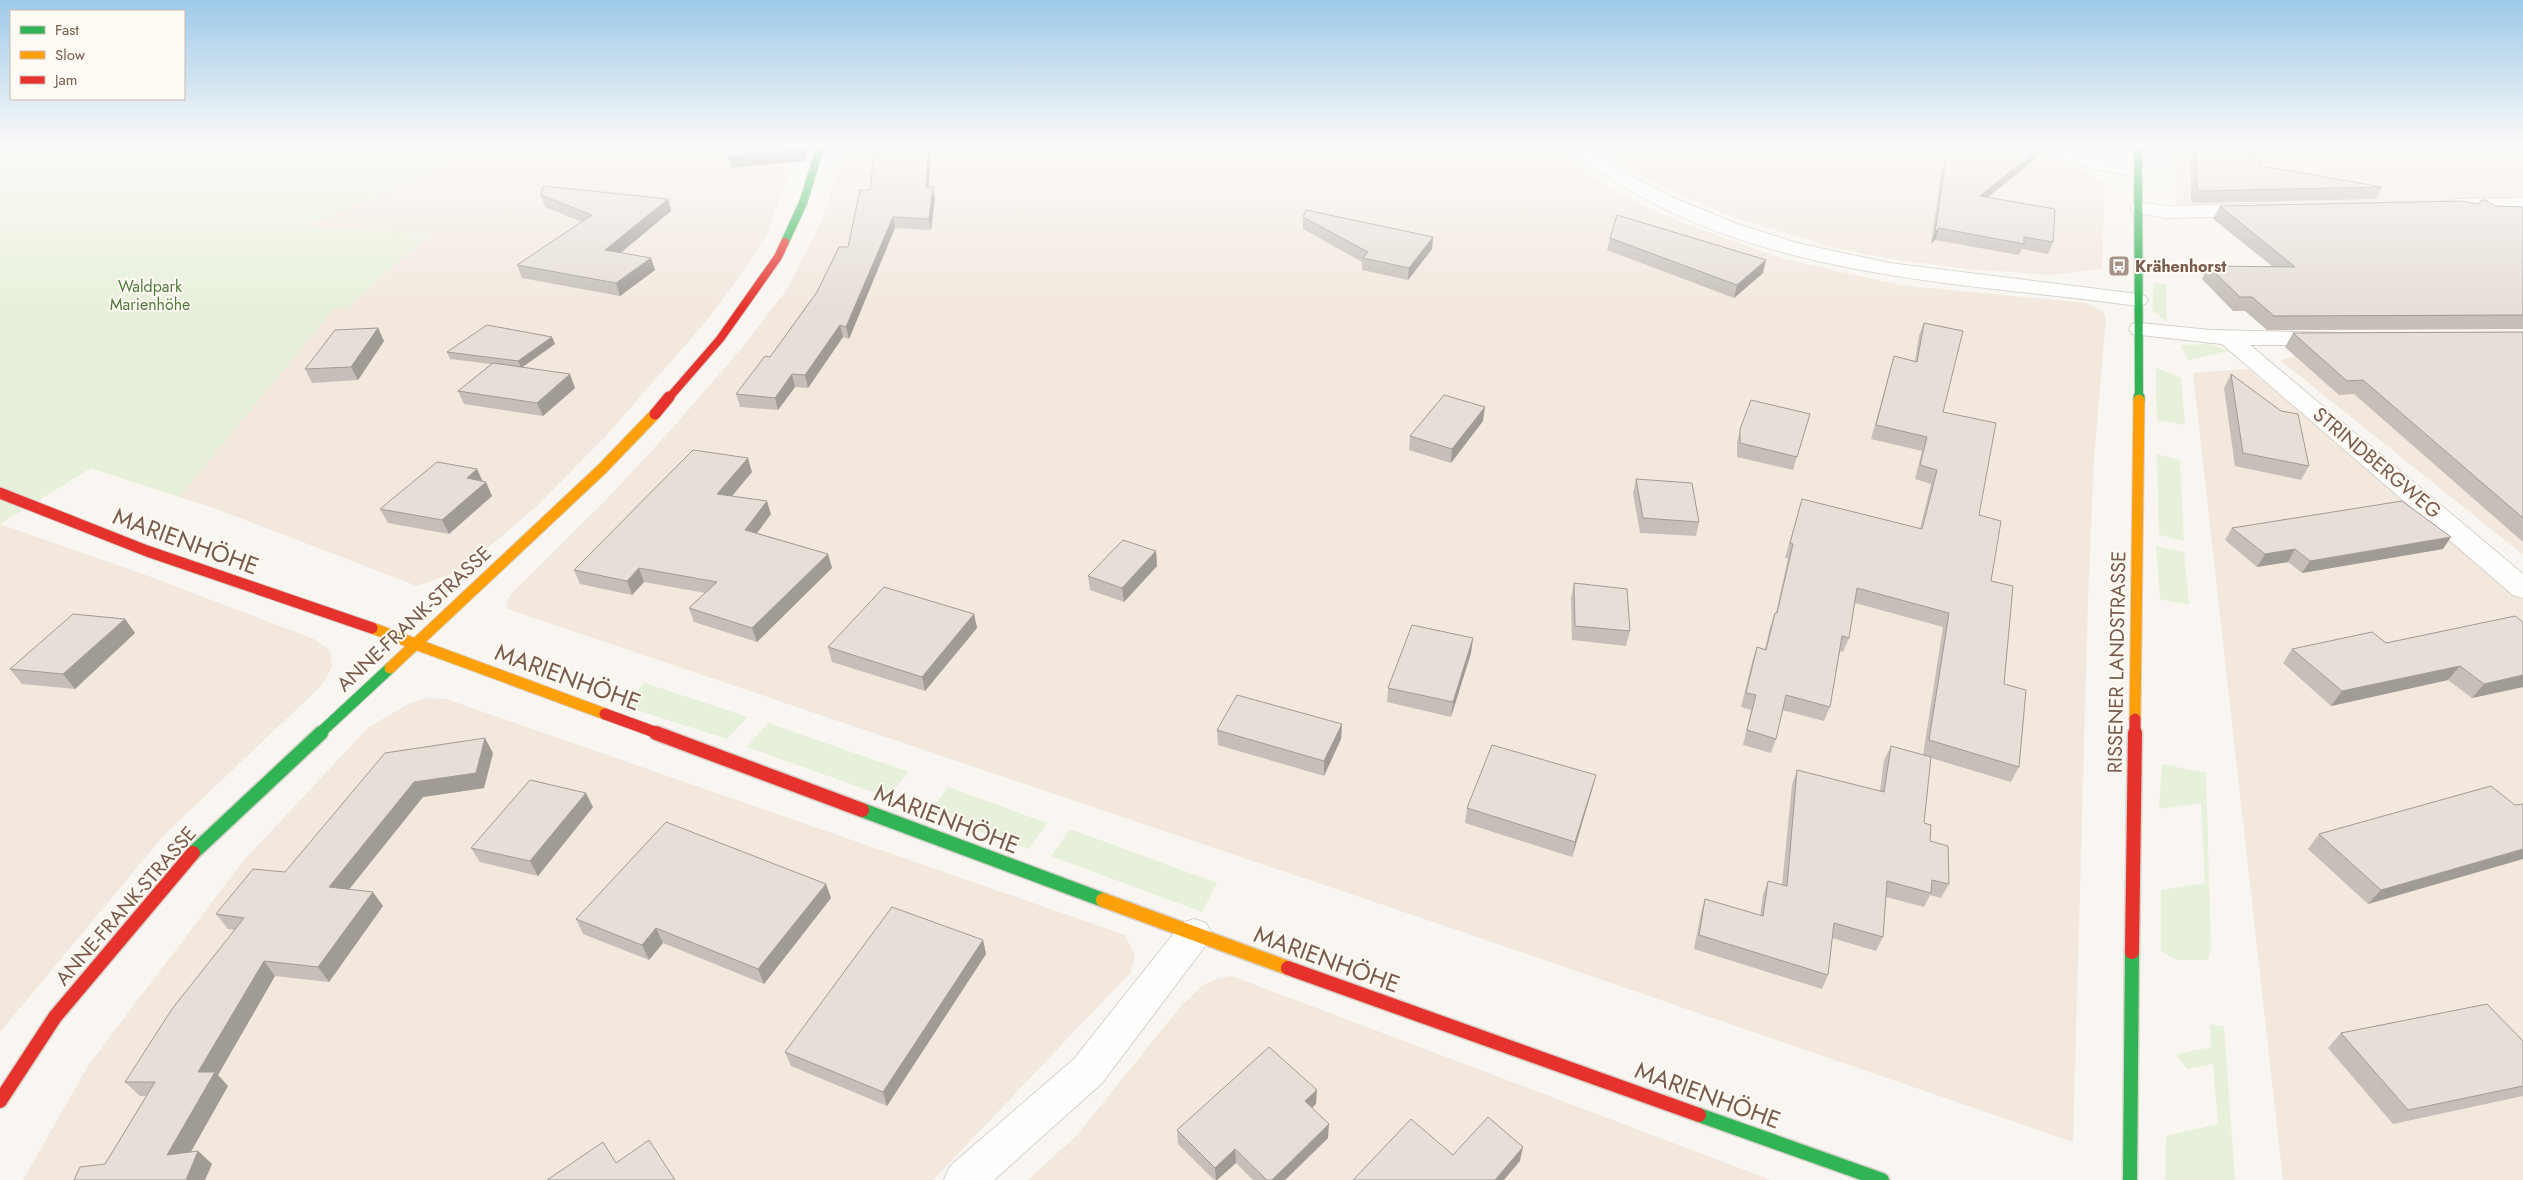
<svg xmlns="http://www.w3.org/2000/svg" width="2523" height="1180" font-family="Jost,sans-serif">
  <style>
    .residential { fill: #f2e8de }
    .green { fill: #e7f0db }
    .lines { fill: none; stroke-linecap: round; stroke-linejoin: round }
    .street-casing { stroke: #d7d1cb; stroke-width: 2 }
    .fast-far2-casing { stroke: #d9d2cb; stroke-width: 10 }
    .fast-far1-casing { stroke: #d9d2cb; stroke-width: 13 }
    .fast-casing { stroke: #d9d2cb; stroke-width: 17 }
    .slow-far1-casing { stroke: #d9d2cb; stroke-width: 13 }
    .slow-casing { stroke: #d9d2cb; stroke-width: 17 }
    .jam-far2-casing { stroke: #d9d2cb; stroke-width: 10 }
    .jam-far1-casing { stroke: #d9d2cb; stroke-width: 13 }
    .jam-casing { stroke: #d9d2cb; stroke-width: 17 }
    .street { fill: #fefefd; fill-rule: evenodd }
    .fast-far2 { stroke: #30b455; stroke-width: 8 }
    .fast-far1 { stroke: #30b455; stroke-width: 11 }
    .fast { stroke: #30b455; stroke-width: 14 }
    .slow-far1 { stroke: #ff9f0a; stroke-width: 11 }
    .slow { stroke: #ff9f0a; stroke-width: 14 }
    .jam-far2 { stroke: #e5322d; stroke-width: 8 }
    .jam-far1 { stroke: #e5322d; stroke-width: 11 }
    .jam { stroke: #e5322d; stroke-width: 14 }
    .wall { fill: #c6bfb9 }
    .shaded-wall { fill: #a19b96 }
    .building { fill: #e6ded7; stroke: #a19b96 }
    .labels { text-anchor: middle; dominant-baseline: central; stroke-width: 4; stroke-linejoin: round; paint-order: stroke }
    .far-poi-label { font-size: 16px; font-weight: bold; fill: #7a5c4d; stroke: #fffaf3; text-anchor: start }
    .far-park-label { font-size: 16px; fill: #537a41; stroke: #fffaf3 }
    .street-label { font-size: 20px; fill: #7a5c4d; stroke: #fffaf3 }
    .near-street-label { font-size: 24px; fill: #7a5c4d; stroke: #fffaf3 }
  </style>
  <rect width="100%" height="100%" fill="#f9f5f0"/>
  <g class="residential">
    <path d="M496,145h303l-31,87 -19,31 -41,56 -104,119 -69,70 -75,63 -43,15 -203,-78 -35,-11 154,-188 96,-74 -127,-7z"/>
    <path d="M845,145h704l41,30 32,20 55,26 107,38 116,26 186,18 16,8 4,6 -12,141 -6,142 -15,542 -610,-210 -956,-323v-8l6,-9 96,-95 68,-74 65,-75 46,-60 35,-70z"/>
    <path d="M1598,145h406l78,24 23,15 -3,85 -50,6 -84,-6 -70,-9 -63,-12 -105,-32 -60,-26 -29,-15z"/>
    <path d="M2055,145h55v7l-23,2z"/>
    <path d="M2172,145h351v56l-346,10z"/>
    <path d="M2523,349v206l-243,-195 36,-8z"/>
    <path d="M2248,369l275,227v584h-240l-90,-807z"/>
    <path d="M0,524l151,53 163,62 16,12 2,16 -10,18 -158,150 -164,197z"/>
    <path d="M428,698l18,1 679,236 10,21 -4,16 -198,208h-910l65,-114 155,-205 126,-134 39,-23z"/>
    <path d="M1232,976l539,204h-743l48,-44 106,-131 20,-19 14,-7z"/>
  </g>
  <g class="green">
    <path d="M0,145h496l-192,82 125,7 -80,73 -16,2 -154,188 -88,-29 -91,56z"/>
    <path d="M2154,282l12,3v36l-14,-11z"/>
    <path d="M2209,344l20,7 -41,9 -7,-15z"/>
    <path d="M2156,368l25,10 4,47 -28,-5z"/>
    <path d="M2157,454l23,6 4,81 -25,-6z"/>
    <path d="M2156,546l28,6 5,53 -29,-6z"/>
    <path d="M645,683l103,34 -21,22 -106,-34z"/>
    <path d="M768,723l141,49 -22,25 -140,-50z"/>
    <path d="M2162,764l44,9 5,176 -3,11h-32l-15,-9v-61l44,-7 -4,-80 -42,6z"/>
    <path d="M948,787l99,36 -18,26 -101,-35z"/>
    <path d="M1070,829l147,54 -15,29 -151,-56z"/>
    <path d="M2210,1024l14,3 11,153h-70l1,-44 52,-12 -5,-60 -26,5 -11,-15 35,-7z"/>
  </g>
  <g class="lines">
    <g class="street-casing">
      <g id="street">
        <path d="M1564,145h21l46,31 43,22 63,26 60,19 92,20 249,31 7,2 3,4 -3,4 -7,2c-176,-24 -370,-27 -525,-126 -13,-8 -40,-23 -49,-35z"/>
        <path d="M2021,145h29l49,14 45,9 3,4 -3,4 -6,1 -47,-9 -67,-19z"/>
        <path d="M2523,198v12l-68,1 -7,-2 -2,-4 2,-4 7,-2z"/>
        <path d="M2140,202l26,4 88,-2 7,2 2,4 -2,4 -7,2 -88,2 -33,-6 -2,-4 2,-4z"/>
        <path d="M2140,323l70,7 125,3 3,5 -3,5 -8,2h-77l273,229v24l-10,-3 -291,-251 -90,-10 -3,-5 3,-5z"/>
        <path d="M1194,919l12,4 6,11 -6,11 -104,138 -108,97h-50l6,-14 124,-107 108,-136z"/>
      </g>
    </g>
    <g class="fast-far2-casing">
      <g id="fast-far2">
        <path d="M2138,145l1,254"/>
        <path d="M785,242l18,-39 18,-58"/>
      </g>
    </g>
    <g class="fast-far1-casing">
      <g id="fast-far1">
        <path d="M2139,397v3"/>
        <path d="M319,734l71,-66"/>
      </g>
    </g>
    <g class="fast-casing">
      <g id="fast">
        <path d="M862,810l241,90"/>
        <path d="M193,853l128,-120"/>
        <path d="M1699,1115l183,65"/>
        <path d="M2130,1180l2,-228"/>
      </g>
    </g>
    <g class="slow-far1-casing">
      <g id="slow-far1">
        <path d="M372,628l233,86"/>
        <path d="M390,668l212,-199 53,-55"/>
        <path d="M2135,719l4,-319"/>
      </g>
    </g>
    <g class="slow-casing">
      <path id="slow" d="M1103,900l185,68"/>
    </g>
    <g class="jam-far2-casing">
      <path id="jam-far2" d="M668,399l52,-60 58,-82 7,-15"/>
    </g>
    <g class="jam-far1-casing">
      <g id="jam-far1">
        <path d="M655,414l14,-17"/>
        <path d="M0,493l147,58 225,77"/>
        <path d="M605,714l55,20"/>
        <path d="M2135,734v-15"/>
      </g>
    </g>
    <g class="jam-casing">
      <g id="jam">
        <path d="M656,733l206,77"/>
        <path d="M2132,952l3,-219"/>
        <path d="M1288,968l411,147"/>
        <path d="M0,1101l55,-84 138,-164"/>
      </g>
    </g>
    <use href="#street" class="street"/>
    <use href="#fast-far2" class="fast-far2"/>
    <use href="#fast-far1" class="fast-far1"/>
    <use href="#fast" class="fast"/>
    <use href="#slow-far1" class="slow-far1"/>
    <use href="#slow" class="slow"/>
    <use href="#jam-far2" class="jam-far2"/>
    <use href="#jam-far1" class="jam-far1"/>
    <use href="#jam" class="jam"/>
  </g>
  <g class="wall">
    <path d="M875,145h56l-2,42 6,11 -4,32 -36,-2 -46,111 -6,-2 -35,51 -13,-1 -17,23 -38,-3 -4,-13 34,-37 47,-65 31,-45 22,-57z"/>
    <path d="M2191,145h50l1,8 19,13 121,21 -6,12 -181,4 -4,-2z"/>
    <path d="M2040,155l-52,42 65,45 -5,12 -26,-5 -3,6 -84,-15 -4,4 11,-75 4,-11z"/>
    <path d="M541,195l127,4 3,12 -50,42 30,5 4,12 -35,26 -98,-18 -5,-13 65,-43 -37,-15z"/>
    <path d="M2481,200l14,6 28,1v122l-256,1 -22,-19h-12l-31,-32 6,-13h64l-59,-47 7,-13 258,-2z"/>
    <path d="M1303,217l130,20 -1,12 -24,31 -46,-10v-8l-59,-33z"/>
    <path d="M1610,238l153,35 -29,25 -127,-48z"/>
    <path d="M1924,323l19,89 36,103 12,66 13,103 15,83 -8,15 -80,-24 -7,65 6,18 19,43 -8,14 -11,-3 -6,12 -38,-10 -3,40 -7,14 -44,-13 -4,37 -6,14 -128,-40 7,-36 4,-14 55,17 3,-21 5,-14 14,4 10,-100 5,-15 83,21 4,-31 7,-14 32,9 20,-128 -88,-24 -6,35 -6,14 -3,-1 -10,56 -6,14 -42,-11 -6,29 -5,14 -28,-8 8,-35 -10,-3 11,-45 5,-15 8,2 5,-22 5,-14h1l12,-55h-3l17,-59 118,30 11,-45 -16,-5 7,-28 -51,-12 19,-69 4,-14 21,5 4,-25z"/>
    <path d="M378,328l6,13 -26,39 -46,3 -7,-14z"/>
    <path d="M2523,332v210l-169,-148 -15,1 -54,-48 8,-14z"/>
    <path d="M552,337l3,7 -32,23 52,21 -32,28 -79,-12 -6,-13 33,-27 -41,-5 -3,-7z"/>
    <path d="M2231,374l78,92 -8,14 -66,-14 -11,-78z"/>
    <path d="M1810,414l-17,56 -56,-13v-14l3,-14z"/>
    <path d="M1483,421l-32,42 -42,-13 1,-14z"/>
    <path d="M477,469l6,12 9,15 -43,38 -61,-11 -8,-14z"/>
    <path d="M752,472l-20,24 39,18 -14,19 71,21 4,14 -75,74 -63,-20 -5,-14 16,-15 -61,-11 -12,13 -52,-11 -6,-14z"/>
    <path d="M1636,479l63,43 -3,14 -56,-3 -7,-40z"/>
    <path d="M2232,528l211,21 -141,24 -14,-11 -31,5 -32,-27z"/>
    <path d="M1156,551l1,15 -33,36 -34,-12 -2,-14z"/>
    <path d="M1574,583l56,48 -4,15 -54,-6 -1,-42z"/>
    <path d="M974,614l3,14 -52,63 -93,-29 -4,-15z"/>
    <path d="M125,619l10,14 -60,56 -53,-5 -12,-15z"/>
    <path d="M2523,622v65l-51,11 -24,-18 -117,26 -48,-43 9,-14 94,-6z"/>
    <path d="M1473,638l-2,15 -20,64 -64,-15 1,-14z"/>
    <path d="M1342,724l-1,15 -17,37 -106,-31 -1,-15z"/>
    <path d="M493,753l-9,35 -61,9 -74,92 34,17 -54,76 -54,-6 -57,99 10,11 -37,66 7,-1 14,13 -7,16h-131l31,-16 41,-68h-6l-15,-14 110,-152 -7,-1 -12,-15 69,-42z"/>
    <path d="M1596,775l-4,15 -20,67 -107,-34 2,-15z"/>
    <path d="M2515,805l-147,99 -60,-55 11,-15z"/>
    <path d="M593,807l-55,69 -58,-14 -9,-14z"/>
    <path d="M826,884l5,14 -67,86 -101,-41 -14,17 -66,-26 -7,-15z"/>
    <path d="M983,940l3,14 -99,152 -96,-40 -6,-14z"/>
    <path d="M2341,1033l182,8v55l-130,28 -65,-76z"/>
    <path d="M1316,1104l-4,4 16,30 -43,42h-32l-17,-17 -19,17h-3l-36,-36 -1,-14z"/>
  </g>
  <g class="shaded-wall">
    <path d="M804,145h1l2,9 -2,7 -74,7 -3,-12z"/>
    <path d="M929,145h2l-3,53 -2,-11z"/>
    <path d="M2044,145l-4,10 -64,52 4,-11z"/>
    <path d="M933,187l2,11 -4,32 -2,-11z"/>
    <path d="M668,199l3,12 -62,51 -4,-12z"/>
    <path d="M893,217l2,11 -46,111 -3,-12z"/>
    <path d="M1939,228l-4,12 -4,4 4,-12z"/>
    <path d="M1433,237l-1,12 -24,31 1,-12z"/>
    <path d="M651,258l4,12 -35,26 -4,-13z"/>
    <path d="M1766,260l-3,13 -29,25 3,-13z"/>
    <path d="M840,325l3,12 -35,51 -3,-13z"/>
    <path d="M378,328l6,13 -26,39 -7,-13z"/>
    <path d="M552,337l3,7 -34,24 -3,-7z"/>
    <path d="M570,374l5,14 -32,28 -6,-13z"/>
    <path d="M792,374l3,13 -17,23 -3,-12z"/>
    <path d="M1485,407l-2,14 -32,42 1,-14z"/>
    <path d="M748,458l4,14 -30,36 -5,-14z"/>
    <path d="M477,469l6,14 -16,-5z"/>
    <path d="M486,482l6,14 -43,38 -7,-14z"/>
    <path d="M767,501l4,13 -22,30 -4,-14z"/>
    <path d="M2451,537l-8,12 -141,24 8,-12z"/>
    <path d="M2295,549l-7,13 -31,5 8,-13z"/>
    <path d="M1156,551l1,15 -33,36 -2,-14z"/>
    <path d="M828,554l4,14 -75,74 -5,-14z"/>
    <path d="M639,568l5,14 -12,13 -5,-14z"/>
    <path d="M974,614l3,14 -52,63 -3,-14z"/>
    <path d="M125,619l10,14 -60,56 -12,-15z"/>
    <path d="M1473,638l-2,15 -20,64 2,-15z"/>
    <path d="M2460,666l-12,14 -117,26 11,-15z"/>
    <path d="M2523,675v12l-51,11 12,-14z"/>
    <path d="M1342,724l-1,15 -17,37v-15z"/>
    <path d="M485,738l8,15 -9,35 -61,9 -84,105 -10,-15 85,-105z"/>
    <path d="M1596,775l-4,15 -20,67 3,-15z"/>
    <path d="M586,793l7,14 -55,69 -8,-15z"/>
    <path d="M2523,849v10l-155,45 13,-14z"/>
    <path d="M826,884l5,14 -67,86 -6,-15z"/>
    <path d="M373,892l10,14 -54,76 -11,-15z"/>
    <path d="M656,928l7,15 -14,17 -7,-15z"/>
    <path d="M983,940l3,14 -99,152 -4,-14z"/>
    <path d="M264,961l11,15 -57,99 10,11 -47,83 -14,-14 31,-83z"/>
    <path d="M1317,1090l-1,14 -12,11 1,-14z"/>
    <path d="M1329,1124l-1,14 -43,42h-13z"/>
    <path d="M1523,1147l-3,14 -16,19h-9z"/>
    <path d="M1235,1149l1,14 -19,17h-1l-1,-12z"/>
    <path d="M198,1151l14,13 -7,16h-19z"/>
  </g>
  <g class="building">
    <path d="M730,145h74l-2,4 -74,7z"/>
    <path d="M875,145h54l-3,42h7l-4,32 -36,-2 -47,110 -6,-2 -35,50 -13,-1 -17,24 -39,-4 29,-38 5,1 47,-65 22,-45h9l12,-57h10z"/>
    <path d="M1963,145h80l-63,51 75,13 -2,33 -29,-5v7l-85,-16 -4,4 11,-74z"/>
    <path d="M2196,145h45l1,8 18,3 1,10 121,21 -182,4 -3,-2z"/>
    <path d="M543,186l125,13 -63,51 46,8 -35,25 -99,-18 75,-50 -51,-20z"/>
    <path d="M2481,200h4l10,6 28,1v108l-249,1 -22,-19h-12l-32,-31 87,1 -75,-61 241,-5 18,3z"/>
    <path d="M1306,210l127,27 -24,31 -46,-10 5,-6 -65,-35z"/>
    <path d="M1617,215l149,45 -29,25 -127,-47z"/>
    <path d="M1924,323l39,8 -20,81 53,11 -17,92 22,6 -10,60 22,5 -9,98 22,6 -7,77 -90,-27 20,-127 -92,-25 -8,50 -7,-2 -12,71 -44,-12 -10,44 -29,-9 9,-35 -10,-2 11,-46 9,3 9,-37h2l16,-69 -3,-1 12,-44 120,30 15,-59 -17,-5 7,-28 -51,-12 18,-69 23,6z"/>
    <path d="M487,325l65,12 -34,24 -71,-9z"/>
    <path d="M378,328l-27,39 -46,2 30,-39z"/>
    <path d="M2523,332v186l-160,-138 -16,1 -54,-48z"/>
    <path d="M493,363l77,11 -33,29 -79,-12z"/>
    <path d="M2231,374l50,37 17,3 11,52 -66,-13z"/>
    <path d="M1444,395l41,12 -33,42 -42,-13z"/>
    <path d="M1751,400l59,14 -13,43 -57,-14v-14z"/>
    <path d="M693,450l55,8 -31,36 50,7 -22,29 83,24 -76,74 -63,-20 28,-26 -78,-14 -12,13 -53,-11z"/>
    <path d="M437,462l40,7 -10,9 19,4 -44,38 -62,-11z"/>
    <path d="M1636,479l56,4 7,39 -56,-4z"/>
    <path d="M2402,501l49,36 -141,24 -15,-12 -30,5 -33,-26z"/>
    <path d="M1123,540l33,11 -34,37 -34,-12z"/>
    <path d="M1574,583l53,6 3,42 -55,-5z"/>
    <path d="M884,587l90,27 -52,63 -94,-30z"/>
    <path d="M73,614l52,5 -62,55 -53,-5z"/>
    <path d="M2515,616l8,6v53l-39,9 -24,-18 -118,25 -50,-42 80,-17 14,11z"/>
    <path d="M1412,625l61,13 -20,64 -65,-14z"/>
    <path d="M1237,695l105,29 -18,37 -107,-31z"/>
    <path d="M485,738l-9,35 -62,9 -85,105 44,5 -55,75 -54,-6 -66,111h17l-48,83 31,-4 -12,29h-112l6,-13 25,-3 50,-82h-30l47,-73 72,-91 -28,-4 37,-45 32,3 100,-119z"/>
    <path d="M1492,745l104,30 -21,67 -108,-34z"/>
    <path d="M1891,746l40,11 -7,66 7,2 -1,16 18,5 1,38 -17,-4 -1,13 -44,-12 -4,56 -49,-14 -6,52 -129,-40 6,-36 58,17 5,-35 19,5 10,-116 87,22z"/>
    <path d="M530,780l56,13 -56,68 -59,-13z"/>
    <path d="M2491,786l24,19 8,-1v45l-142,41 -62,-56z"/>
    <path d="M666,822l160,62 -68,85 -102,-41 -14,17 -66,-26z"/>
    <path d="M892,907l91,33 -100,152 -98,-40z"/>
    <path d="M2487,1004l36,37v45l-115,24 -67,-77z"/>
    <path d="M1269,1047l48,43 -12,11 24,23 -57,56h-5l-32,-31 -20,19 -38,-38z"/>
    <path d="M1488,1117l35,30 -28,33h-142l58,-61 42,36z"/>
    <path d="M649,1140l26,40h-128l56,-38 13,21z"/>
  </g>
  <linearGradient id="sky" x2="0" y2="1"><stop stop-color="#9ec9e9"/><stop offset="0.47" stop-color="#fcfaf8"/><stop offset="1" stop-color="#fcfaf8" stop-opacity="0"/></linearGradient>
  <rect width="2523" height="310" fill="url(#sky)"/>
  <defs>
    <g id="bus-square" transform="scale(1.125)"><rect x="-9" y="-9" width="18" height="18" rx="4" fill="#a69286" stroke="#fffaf3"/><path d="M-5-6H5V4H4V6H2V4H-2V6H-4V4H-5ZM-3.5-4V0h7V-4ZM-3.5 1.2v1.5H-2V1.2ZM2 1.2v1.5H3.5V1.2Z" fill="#fff"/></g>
  </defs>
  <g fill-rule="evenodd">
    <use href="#bus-square" x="2119" y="266"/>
  </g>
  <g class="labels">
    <g class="far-poi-label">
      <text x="2135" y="266">Krähenhorst</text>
    </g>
    <g class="far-park-label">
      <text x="150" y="286">Waldpark<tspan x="150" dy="18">Marienhöhe</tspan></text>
    </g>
    <g class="street-label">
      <text transform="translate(2377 463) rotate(40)">STRINDBERGWEG</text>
      <text transform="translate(414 619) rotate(-43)">ANNE-FRANK-STRASSE</text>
      <text transform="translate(2117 662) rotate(-89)">RISSENER LANDSTRASSE</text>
      <text transform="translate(126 906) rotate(-49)">ANNE-FRANK-STRASSE</text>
    </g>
    <g class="near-street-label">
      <text transform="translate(186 541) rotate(20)">MARIENHÖHE</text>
      <text transform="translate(568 677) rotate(20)">MARIENHÖHE</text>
      <text transform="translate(947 819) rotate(21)">MARIENHÖHE</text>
      <text transform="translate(1327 959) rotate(20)">MARIENHÖHE</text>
      <text transform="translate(1708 1095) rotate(20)">MARIENHÖHE</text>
    </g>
  </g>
  <rect x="10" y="10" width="175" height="90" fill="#fffaf3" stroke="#cabbb1"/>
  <rect x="20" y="26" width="25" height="8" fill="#30b455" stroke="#cabbb1"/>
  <text x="55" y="35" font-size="15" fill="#7a5c4d">Fast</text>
  <rect x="20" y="51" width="25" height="8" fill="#ff9f0a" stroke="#cabbb1"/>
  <text x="55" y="60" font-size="15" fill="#7a5c4d">Slow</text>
  <rect x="20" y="76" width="25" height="8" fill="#e5322d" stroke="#cabbb1"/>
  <text x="55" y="85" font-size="15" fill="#7a5c4d">Jam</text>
</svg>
